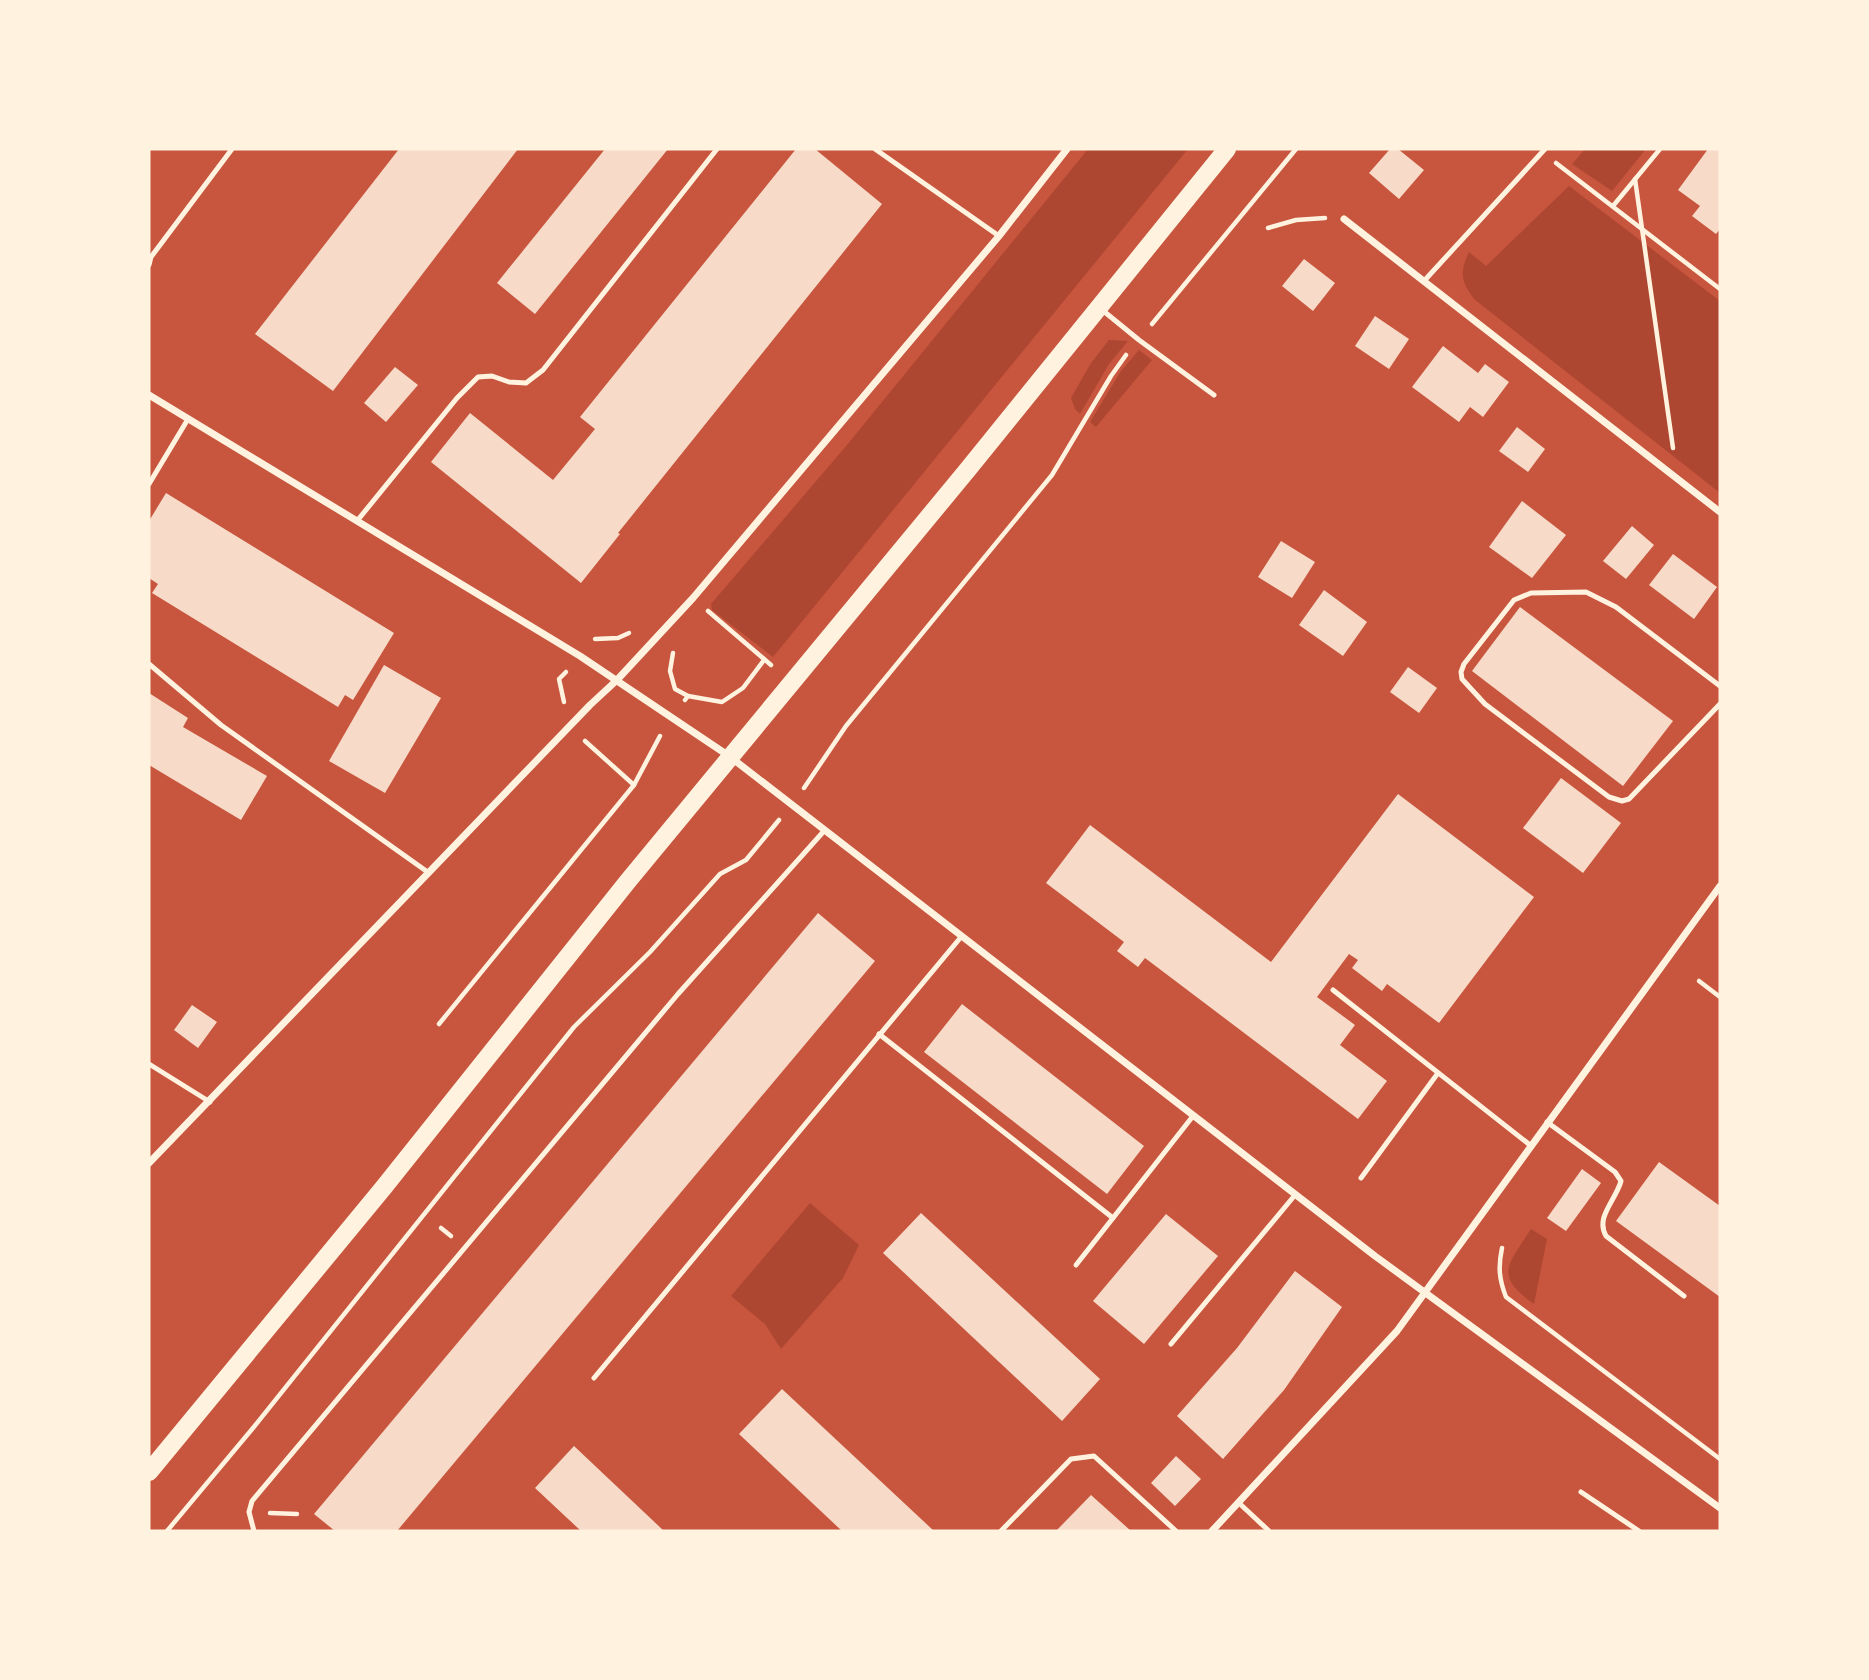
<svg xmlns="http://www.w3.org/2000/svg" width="1869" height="1680" font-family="'Roboto Condensed',sans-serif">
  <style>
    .green { fill: #ae4732 }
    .building { fill: #f7dbc8 }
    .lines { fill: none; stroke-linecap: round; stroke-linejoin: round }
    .path { stroke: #fff3e0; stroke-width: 4.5 }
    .service { stroke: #fff3e0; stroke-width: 5 }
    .minor { stroke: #fff3e0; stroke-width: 7 }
    .primary { stroke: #fff3e0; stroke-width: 18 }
  </style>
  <rect width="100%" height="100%" fill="#c8553d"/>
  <g class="green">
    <path d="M1088,149h100l-415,508 -61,-47 -1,-6 136,-159z"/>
    <path d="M1585,149h61l-34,42 -40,-27z"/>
    <path d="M1569,186l151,115v192l-246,-194c-13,-18 -15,-26 -5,-47l17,14z"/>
    <path d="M1109,340l19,1 -19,23 -29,50 -5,-5 -4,-11 20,-35z"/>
    <path d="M1139,350l13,10 -56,67 -6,-5 31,-51z"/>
    <path d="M810,1203l49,42 -16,33 -62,71 -16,-25 -34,-28z"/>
    <path d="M1531,1229l16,10 -13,65c-41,-29 -26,-39 -3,-75z"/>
  </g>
  <g class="building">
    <path d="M399,149h119l-185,242 -78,-57z"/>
    <path d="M605,149h63l-133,165 -38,-31z"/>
    <path d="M796,149h19l67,55 -264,329 2,1 -39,49 -150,-121 39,-49 83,67 42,-51 -15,-12z"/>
    <path d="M1390,149h8l26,21 -25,29 -30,-26z"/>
    <path d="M1708,149h12v80l-4,5 -24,-18 8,-10 -22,-16z"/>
    <path d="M1304,259l31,24 -22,28 -31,-25z"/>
    <path d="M1375,316l34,23 -20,30 -34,-23z"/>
    <path d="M1443,346l35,27 7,-9 24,18 -26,35 -13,-10 -11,15 -47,-35z"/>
    <path d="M395,367l23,18 -32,37 -22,-19z"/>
    <path d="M1517,427l28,22 -17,23 -29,-21z"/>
    <path d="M166,493l228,140 -41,67 -8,-5 -7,12 -186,-114 6,-9 -9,-6v-57z"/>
    <path d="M1522,501l44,34 -34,43 -43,-31z"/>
    <path d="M1632,526l22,19 -28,34 -23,-18z"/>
    <path d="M1281,541l34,21 -23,36 -34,-21z"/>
    <path d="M1673,554l44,33 -23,32 -45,-34z"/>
    <path d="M1324,590l43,32 -24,34 -44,-31z"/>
    <path d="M1520,607l153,114 -50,65 -151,-115z"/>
    <path d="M384,665l57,33 -56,95 -56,-32z"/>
    <path d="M1408,667l29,21 -18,25 -29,-21z"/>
    <path d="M149,693l39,25 -5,9 84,49 -26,44 -92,-55z"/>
    <path d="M1561,778l60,45 -38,50 -60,-45z"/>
    <path d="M1398,794l136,103 -95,126 -52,-39 -5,7 -30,-23 6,-8 -9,-6 -32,43 38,28 -15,20 47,36 -29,38 -213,-161 -7,9 -21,-16 7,-9 -78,-59 44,-58 181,137z"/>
    <path d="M818,913l57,48 -478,570h-62l-21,-17z"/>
    <path d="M962,1004l182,142 -37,48 -183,-142z"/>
    <path d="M192,1005l25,17 -19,26 -24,-18z"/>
    <path d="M1659,1162l61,44v91l-104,-76z"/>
    <path d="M1582,1169l19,14 -35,48 -19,-13z"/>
    <path d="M921,1213l179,166 -38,42 -179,-168z"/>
    <path d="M1166,1214l52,42 -74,88 -51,-43z"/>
    <path d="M1295,1271l47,36 -58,83 -61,69 -46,-43 60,-68z"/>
    <path d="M782,1389l152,142h-92l-103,-97z"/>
    <path d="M574,1446l90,85h-83l-46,-43z"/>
    <path d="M1176,1456l25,23 -26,27 -24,-23z"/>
    <path d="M1091,1495l40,36h-75z"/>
  </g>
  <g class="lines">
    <g class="path">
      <path d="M1556,163l164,126"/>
      <path d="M1635,179l38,269"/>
      <path d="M1613,206l47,-57"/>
      <path d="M1268,228l28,-8 29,-2"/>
      <path d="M1152,324l144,-175"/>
      <path d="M708,611l63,54"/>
      <path d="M595,639l23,-1 11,-5"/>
      <path d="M673,653l-3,18 5,18 13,7"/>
      <path d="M685,700l3,-4 34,6 21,-14 21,-28"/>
      <path d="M564,702l-5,-23 7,-7"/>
      <path d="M585,741l49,44"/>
      <path d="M804,788l42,-62 206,-251 59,-99 15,-21"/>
      <path d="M1699,981l21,16"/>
      <path d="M439,1024l195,-239 26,-49"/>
      <path d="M441,1228l10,8"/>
      <path d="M1502,1248c-4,19 -3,31 4,49l214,162"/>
      <path d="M270,1513l27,1"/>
      <path d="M167,1531l86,-103 321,-401 76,-75 70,-78 26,-14 33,-40"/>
    </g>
    <g class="service">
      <path d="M875,149l124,87"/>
      <path d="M149,265l2,-8 81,-108"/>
      <path d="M1424,281l121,-132"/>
      <path d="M1101,309l38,31 75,55"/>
      <path d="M149,484l39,-65"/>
      <path d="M357,521l100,-123 21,-21 14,-1 17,6 17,1 17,-13 174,-221"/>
      <path d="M149,664l72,61 208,148"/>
      <path d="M1720,686l-104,-79 -30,-15 -55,1 -17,7 -50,64 -3,8 1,7 23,25 124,93 13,4 7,-2 91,-95"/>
      <path d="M1333,990l197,155"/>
      <path d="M879,1034l234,184 80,-102"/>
      <path d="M149,1064l61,38"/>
      <path d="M1547,1122l68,50 6,9c-5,19 -26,36 -15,55l78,60"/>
      <path d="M1361,1178l77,-105"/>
      <path d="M1076,1265l37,-47"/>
      <path d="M1171,1344l124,-149"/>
      <path d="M594,1378l367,-441"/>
      <path d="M1581,1492l58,39"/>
      <path d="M1239,1503l30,28"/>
      <path d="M254,1531l-5,-19 3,-11 426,-507 146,-163"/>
      <path d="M1001,1531l70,-72 23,-3 82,75"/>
    </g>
    <g class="minor">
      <path d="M1344,219l376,293"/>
      <path d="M149,395l431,261 149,100 646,500 345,252"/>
      <path d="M149,1163l441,-458 27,-25 76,-82 306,-362 68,-87"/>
      <path d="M1212,1531l185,-200 323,-445"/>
    </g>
    <path class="primary" d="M149,1472l235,-285 244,-306 341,-413 258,-319"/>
  </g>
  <rect width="1869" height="1680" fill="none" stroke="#fff3e0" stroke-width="301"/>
</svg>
